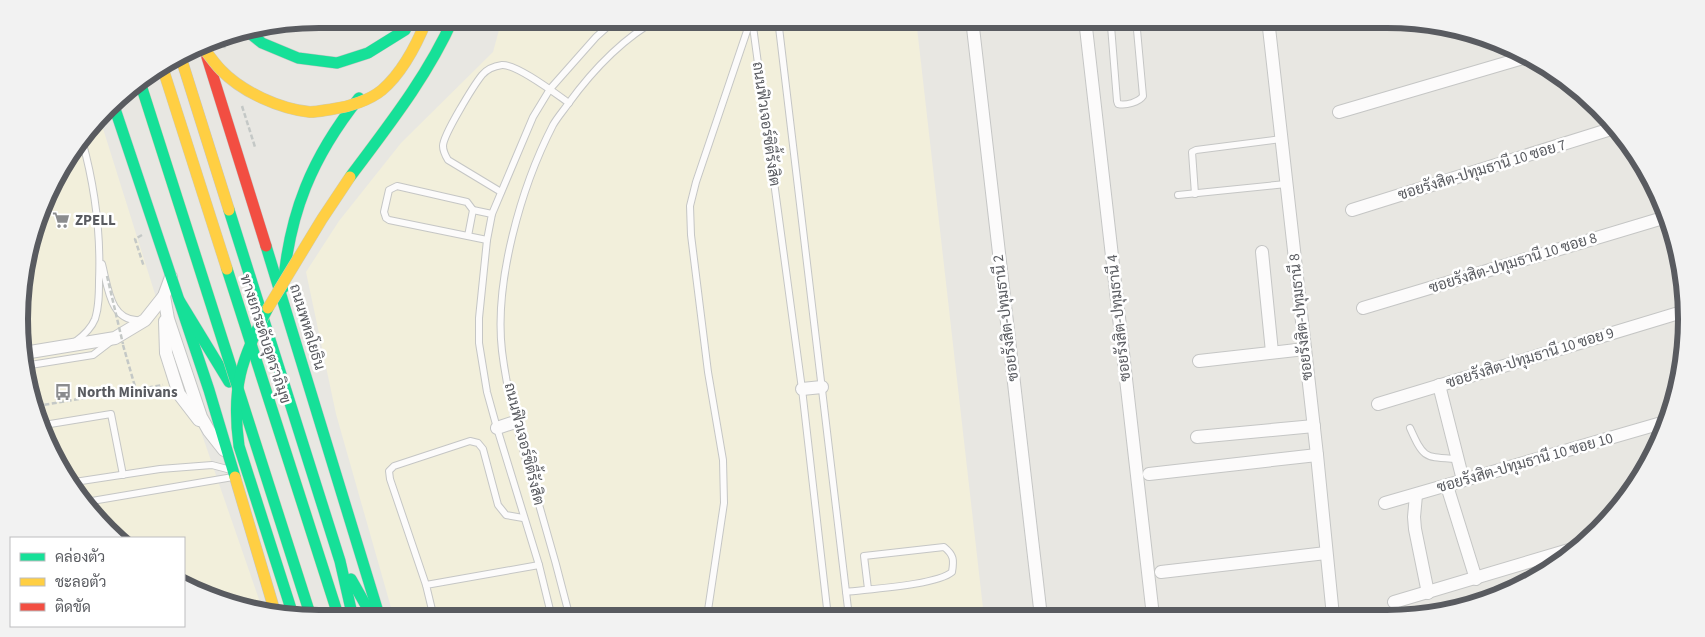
<svg xmlns="http://www.w3.org/2000/svg" width="1705" height="637" font-family="'Source Sans 3',Sarabun,sans-serif">
  <style>
    .commercial { fill: #f2efdb }
    .lines { fill: none; stroke-linecap: round; stroke-linejoin: round }
    .lane-casing { stroke: #c5c6c5; stroke-width: 8 }
    .street-casing { stroke: #c5c6c5; stroke-width: 14 }
    .fast-casing { stroke: #c5c5c4; stroke-width: 12 }
    .slow-casing { stroke: #c5c5c4; stroke-width: 12 }
    .jam-casing { stroke: #c5c5c4; stroke-width: 12 }
    .path { stroke: #c4c8c6; stroke-width: 2.5; stroke-dasharray: 5 2.5; stroke-linecap: butt }
    .lane { stroke: #fcfbfb; stroke-width: 6 }
    .street { stroke: #fcfbfb; stroke-width: 12 }
    .fast { stroke: #16e098; stroke-width: 11 }
    .slow { stroke: #ffcf43; stroke-width: 11 }
    .jam { stroke: #f24e42; stroke-width: 11 }
    .fast-bridge-casing { stroke: #cecab2; stroke-width: 12; stroke-linecap: butt }
    .slow-bridge-casing { stroke: #cecab2; stroke-width: 12; stroke-linecap: butt }
    .path-bridge { stroke: #c4c8c6; stroke-width: 2.5; stroke-dasharray: 5 2.5; stroke-linecap: butt }
    .fast-bridge { stroke: #16e098; stroke-width: 11 }
    .slow-bridge { stroke: #ffcf43; stroke-width: 11 }
    .labels { text-anchor: middle; dominant-baseline: central; stroke-width: 5; stroke-linejoin: round; paint-order: stroke }
    .street-label { font-size: 15px; fill: #595b60; stroke: #fff }
    .poi-label { font-size: 15px; font-weight: bold; fill: #595b60; stroke: #fff; text-anchor: start }
    .rim { fill: none; stroke: #595b60; stroke-width: 6 }
  </style>
  <rect width="100%" height="100%" fill="#e8e7e2"/>
  <g class="commercial">
    <path d="M502,19h414l68,598 -590,1 -58,-204 -30,-142 33,-51 62,-78 92,-91z"/>
    <path d="M100,119l71,226 92,266 -22,-3 -57,-28v-42h-65l-50,-53 -44,-108 -4,-98 38,-110z"/>
  </g>
  <g class="lines">
    <g class="lane-casing">
      <g id="lane">
        <path d="M752,19l50,370 26,228"/>
        <path d="M778,19l71,598"/>
        <path d="M1116,19l-5,7 6,75 1,3c8,2 21,-2 25,-8l-7,-77"/>
        <path d="M501,192l-53,-32c-3,-5 -5,-9 -5,-14 0,-11 31,-61 39,-71 5,-6 13,-9 20,-10 15,-1 54,29 67,38"/>
        <path d="M1195,194l-3,-42 4,-2 85,-11"/>
        <path d="M1178,195l108,-11"/>
        <path d="M473,210l19,4"/>
        <path d="M468,236l5,-26 -6,-8 -70,-16 -8,4 -5,22 2,6 3,2 98,20"/>
        <path d="M102,264c6,23 8,59 39,56"/>
        <path d="M75,342c8,-6 16,-13 20,-23 4,-12 4,-25 4,-38 2,-48 -4,-94 -17,-141"/>
        <path d="M24,366l69,-11 17,-13"/>
        <path d="M44,425l67,-11 12,61"/>
        <path d="M1410,428c14,31 14,29 47,31"/>
        <path d="M68,483l92,-14 52,-4 19,5"/>
        <path d="M86,502l147,-25"/>
        <path d="M426,585l-36,-106 -1,-8 5,-5 76,-25 8,2 5,6 15,56 8,10 17,3"/>
        <path d="M846,592c23,-3 91,-7 106,-20 2,-12 2,-17 -8,-25l-80,9 4,33"/>
        <path d="M707,617l17,-114 -1,-43 -15,-88 -17,-137 -1,-29 6,-24 55,-163"/>
        <path d="M434,618l-8,-33 113,-20"/>
        <path d="M552,618l-13,-53 -42,-137 -10,-36 -8,-49v-25l8,-78 5,-26 41,-97 17,-28 46,-52 20,-18"/>
        <path d="M570,618c-10,-40 -21,-80 -33,-120 -14,-49 -29,-97 -35,-147 -8,-69 19,-164 51,-226 4,-7 10,-14 15,-21 24,-33 54,-65 90,-85"/>
      </g>
    </g>
    <g class="street-casing">
      <g id="street">
        <path d="M972,19l69,598"/>
        <path d="M1085,19l68,597"/>
        <path d="M1268,19l49,436 16,161"/>
        <path d="M1339,112l184,-54"/>
        <path d="M1352,210l259,-81"/>
        <path d="M1262,252l10,100"/>
        <path d="M164,296l4,23 33,98 8,14 15,19"/>
        <path d="M1363,308l300,-90"/>
        <path d="M165,321l1,32 13,41 20,26"/>
        <path d="M24,353l91,-15 30,-18 19,-24 7,-19"/>
        <path d="M1199,361l106,-12"/>
        <path d="M1439,385l24,95"/>
        <path d="M802,389l20,-2"/>
        <path d="M1378,404l304,-92"/>
        <path d="M497,428l18,-6"/>
        <path d="M1197,437l117,-11"/>
        <path d="M1149,474l168,-19"/>
        <path d="M1447,486l29,93"/>
        <path d="M1416,495l-2,22 1,12 13,64"/>
        <path d="M1385,503l280,-81"/>
        <path d="M1161,572l165,-19"/>
        <path d="M1394,602l185,-55"/>
      </g>
    </g>
    <g class="fast-casing">
      <g id="fast">
        <path d="M247,31l15,12 36,15 39,5 31,-10 37,-23 6,-11"/>
        <path d="M113,103l96,287 26,87"/>
        <path d="M229,210l111,351 13,57"/>
        <path d="M266,246l113,369"/>
        <path d="M283,288c6,-75 29,-131 76,-190"/>
        <path d="M179,300l50,82"/>
        <path d="M351,579l22,39"/>
      </g>
    </g>
    <g class="slow-casing">
      <g id="slow">
        <path d="M181,58l48,152"/>
        <path d="M235,477l40,135"/>
      </g>
    </g>
    <g class="jam-casing">
      <path id="jam" d="M207,57l59,189"/>
    </g>
    <g class="path">
      <path d="M142,235l-7,4 9,28"/>
      <path d="M123,345l13,45"/>
      <path d="M37,406l126,-21"/>
    </g>
    <use href="#lane" class="lane"/>
    <use href="#street" class="street"/>
    <use href="#fast" class="fast"/>
    <use href="#slow" class="slow"/>
    <use href="#jam" class="jam"/>
    <g class="fast-bridge-casing">
      <g id="fast-bridge">
        <path d="M140,82l171,535"/>
        <path d="M350,177c38,-51 77,-100 103,-158"/>
        <path d="M227,269l112,349"/>
        <path d="M268,308c-27,51 -37,80 -29,138l54,169"/>
      </g>
    </g>
    <g class="slow-bridge-casing">
      <g id="slow-bridge">
        <path d="M202,46c6,8 12,17 19,24 21,22 59,39 89,42 7,0 16,-2 23,-3 16,-2 37,-9 49,-19 21,-18 35,-46 45,-71"/>
        <path d="M163,69l64,200"/>
        <path d="M268,308l54,-89 28,-42"/>
      </g>
    </g>
    <g class="path-bridge">
      <path d="M224,48l6,-15"/>
      <path d="M242,106l13,41"/>
      <path d="M107,276l16,68"/>
    </g>
    <use href="#fast-bridge" class="fast-bridge"/>
    <use href="#slow-bridge" class="slow-bridge"/>
  </g>
  <defs>
    <g id="supermarket-bare" transform="scale(1.35)"><path d="M-6-5.5h2.5l.6 2H6L4.5 2H-2.5L-4.4-4H-6ZM-1.5 3.2a1.3 1.3 0 1 0 .1 0ZM3 3.2a1.3 1.3 0 1 0 .1 0Z" fill="#8b8c8e" stroke="#fff" stroke-width="2.5" paint-order="stroke"/></g>
    <g id="bus-bare" transform="scale(1.35)"><path d="M-5-6H5V4H4V6H2V4H-2V6H-4V4H-5ZM-3.5-4V0h7V-4ZM-3.5 1.2v1.5H-2V1.2ZM2 1.2v1.5H3.5V1.2Z" fill="#8b8c8e" stroke="#fff" stroke-width="2.5" paint-order="stroke"/></g>
  </defs>
  <g fill-rule="evenodd">
    <use href="#supermarket-bare" x="61" y="220"/>
    <use href="#bus-bare" x="63" y="392"/>
  </g>
  <g class="labels">
    <g class="street-label">
      <text transform="translate(766 124) rotate(82)">ถนนฟิวเจอร์ซิตี้รังสิต</text>
      <text transform="translate(1482 170) rotate(-17)">ซอยรังสิต-ปทุมธานี 10 ซอย 7</text>
      <text transform="translate(1513 263) rotate(-17)">ซอยรังสิต-ปทุมธานี 10 ซอย 8</text>
      <text transform="translate(1301 317) rotate(-96)">ซอยรังสิต-ปทุมธานี 8</text>
      <text transform="translate(1006 318) rotate(-97)">ซอยรังสิต-ปทุมธานี 2</text>
      <text transform="translate(1119 318) rotate(-96)">ซอยรังสิต-ปทุมธานี 4</text>
      <text transform="translate(307 327) rotate(73)">ถนนพหลโยธิน</text>
      <text transform="translate(265 339) rotate(72)">ทางยกระดับอุตราภิมุข</text>
      <text transform="translate(1530 358) rotate(-17)">ซอยรังสิต-ปทุมธานี 10 ซอย 9</text>
      <text transform="translate(524 444) rotate(76)">ถนนฟิวเจอร์ซิตี้รังสิต</text>
      <text transform="translate(1525 463) rotate(-16)">ซอยรังสิต-ปทุมธานี 10 ซอย 10</text>
    </g>
    <g class="poi-label">
      <text x="75" y="220">ZPELL</text>
      <text x="77" y="392">North Minivans</text>
    </g>
  </g>
  <path d="M0 0H1705V637H0ZM319 28H1387A291 291 0 0 1 1678 319V319A291 291 0 0 1 1387 610H319A291 291 0 0 1 28 319V319A291 291 0 0 1 319 28Z" fill="#f2f2f2" fill-rule="evenodd"/>
  <path class="rim" d="M319 28H1387A291 291 0 0 1 1678 319V319A291 291 0 0 1 1387 610H319A291 291 0 0 1 28 319V319A291 291 0 0 1 319 28Z"/>
  <rect x="10" y="537" width="175" height="90" fill="#ffffff" stroke="#bdbdbf"/>
  <rect x="20" y="553" width="25" height="8" fill="#16e098" stroke="#bdbdbf"/>
  <text x="55" y="562" font-size="15" fill="#595b60">คล่องตัว</text>
  <rect x="20" y="578" width="25" height="8" fill="#ffcf43" stroke="#bdbdbf"/>
  <text x="55" y="587" font-size="15" fill="#595b60">ชะลอตัว</text>
  <rect x="20" y="603" width="25" height="8" fill="#f24e42" stroke="#bdbdbf"/>
  <text x="55" y="612" font-size="15" fill="#595b60">ติดขัด</text>
</svg>
